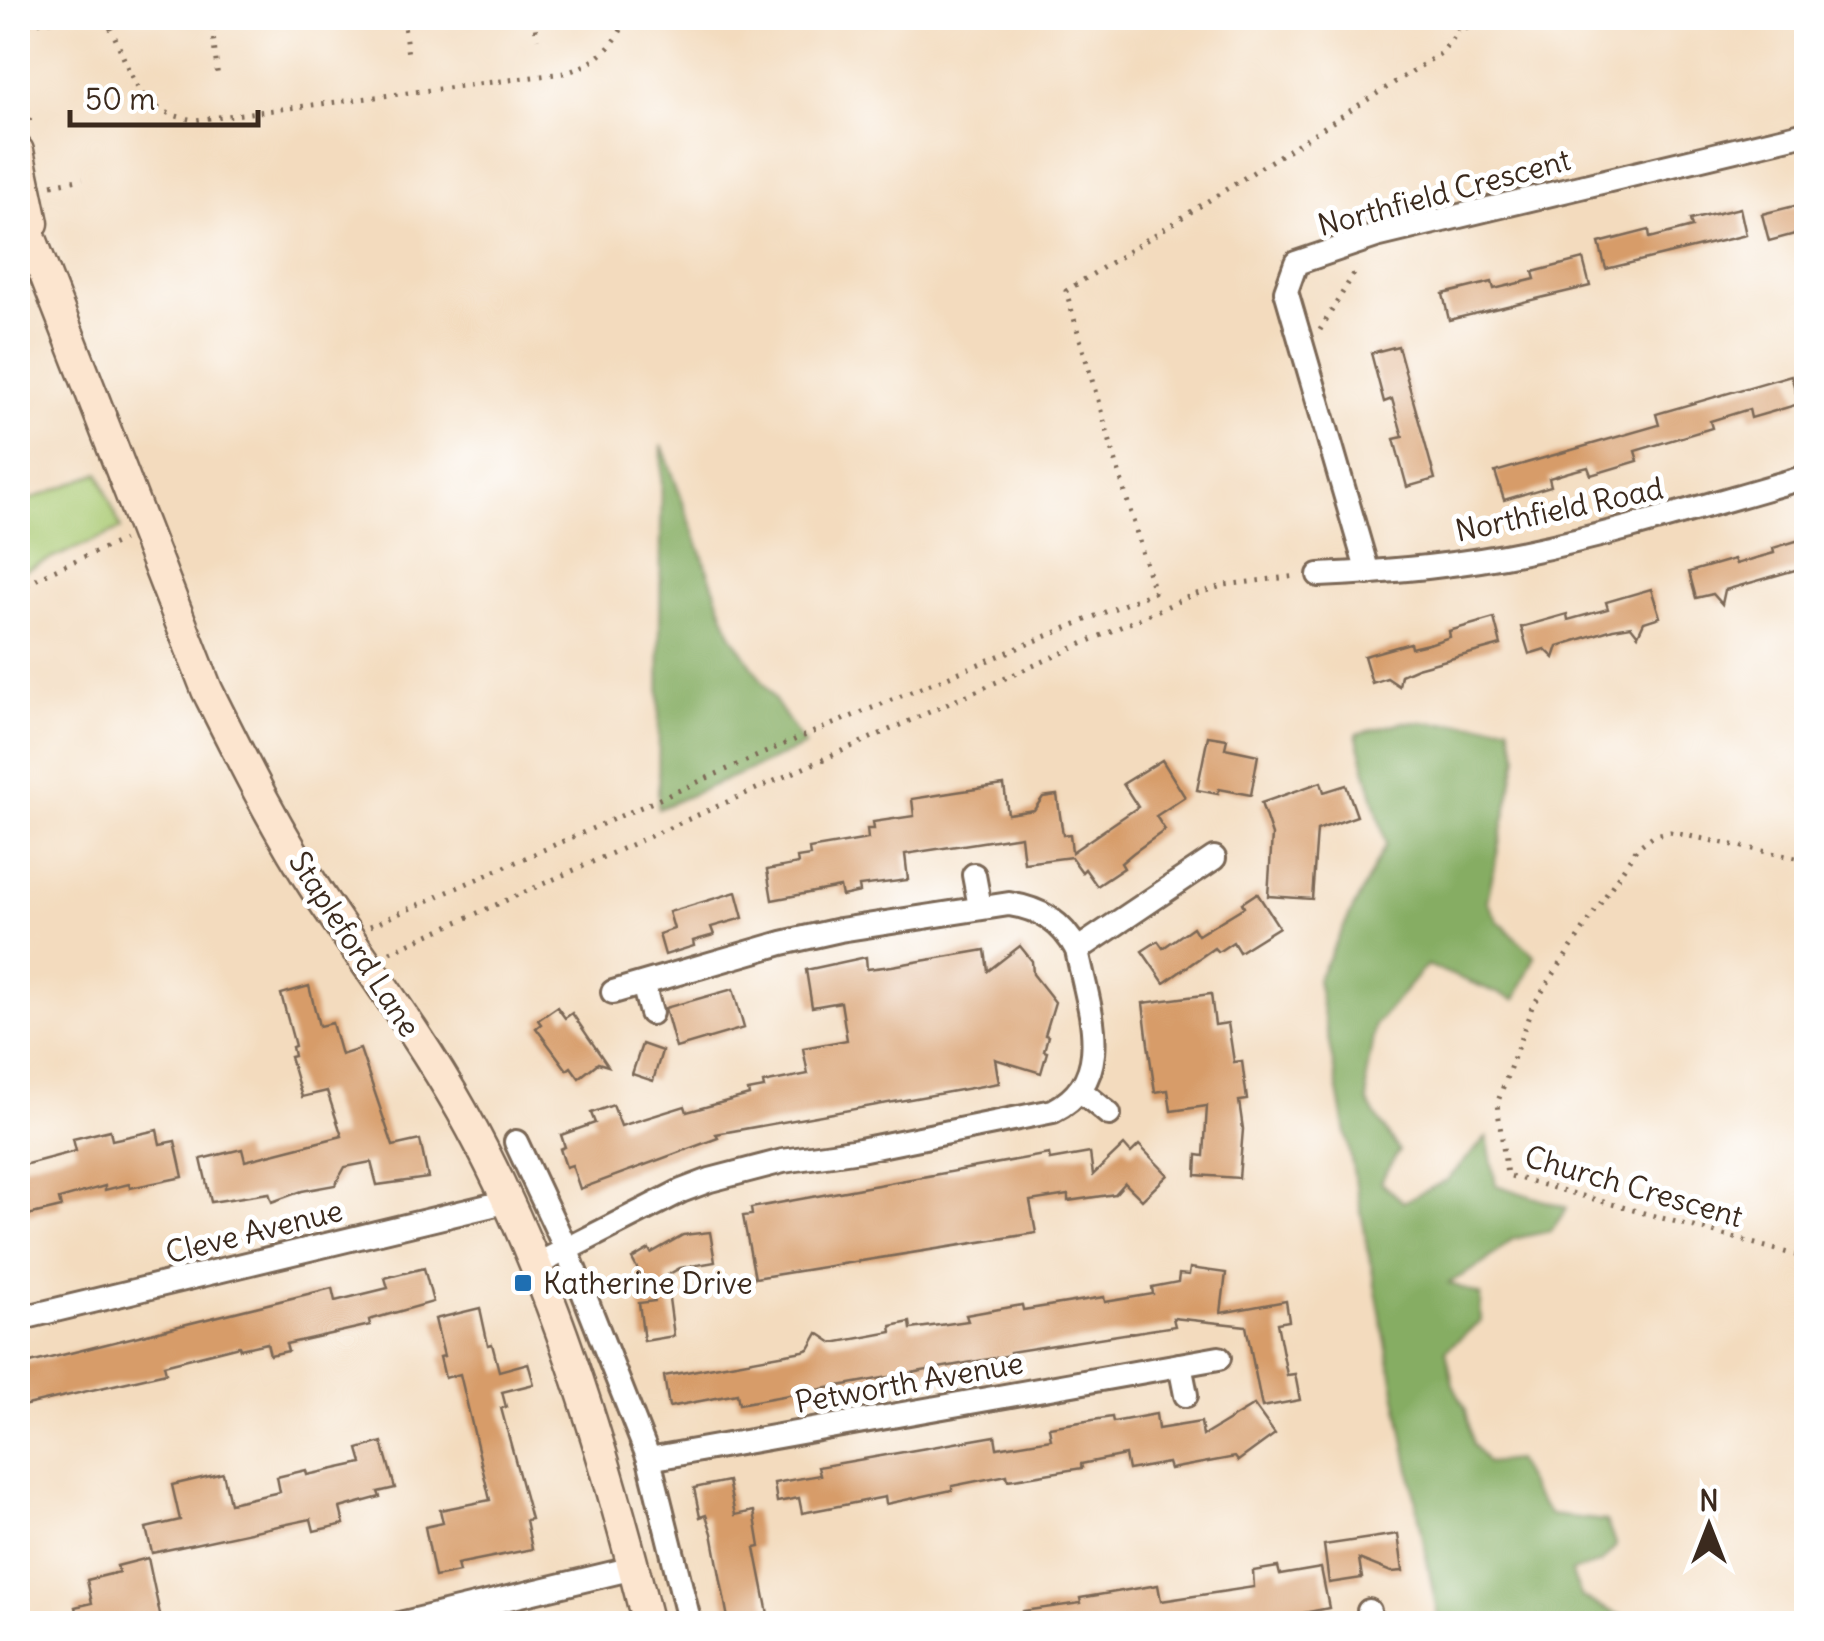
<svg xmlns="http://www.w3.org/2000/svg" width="1824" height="1641" font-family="Delius,sans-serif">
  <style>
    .green { fill: #a9c971; stroke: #727a48; stroke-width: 2.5 }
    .forest { fill: #86ad63; stroke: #606c40; stroke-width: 2.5 }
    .building { fill: #d79c69 }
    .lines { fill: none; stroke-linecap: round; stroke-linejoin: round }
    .street-casing { stroke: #7b6856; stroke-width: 28 }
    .secondary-casing { stroke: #7b6856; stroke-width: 35 }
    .path { stroke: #7b6856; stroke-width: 5; stroke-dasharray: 2.5 8; stroke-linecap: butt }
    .street { stroke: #fff; stroke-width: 22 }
    .secondary { stroke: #fce5cf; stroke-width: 30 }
    .poi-dot { fill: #1f6fb2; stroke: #fff; stroke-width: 4 }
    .labels { text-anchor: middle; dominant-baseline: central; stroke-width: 10; stroke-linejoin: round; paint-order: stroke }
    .street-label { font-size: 30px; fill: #3b2a1e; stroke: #fff }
    .poi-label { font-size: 30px; fill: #3b2a1e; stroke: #fff; text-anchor: start }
  </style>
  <rect width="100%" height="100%" fill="#fff"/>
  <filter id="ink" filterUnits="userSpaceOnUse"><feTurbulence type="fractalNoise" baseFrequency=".01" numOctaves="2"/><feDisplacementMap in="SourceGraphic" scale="20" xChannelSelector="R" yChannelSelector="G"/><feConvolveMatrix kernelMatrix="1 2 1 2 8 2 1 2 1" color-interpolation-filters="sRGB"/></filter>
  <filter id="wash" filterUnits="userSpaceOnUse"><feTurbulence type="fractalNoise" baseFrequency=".0048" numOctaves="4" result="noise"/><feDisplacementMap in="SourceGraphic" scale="40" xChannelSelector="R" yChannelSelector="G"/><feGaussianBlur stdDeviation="2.25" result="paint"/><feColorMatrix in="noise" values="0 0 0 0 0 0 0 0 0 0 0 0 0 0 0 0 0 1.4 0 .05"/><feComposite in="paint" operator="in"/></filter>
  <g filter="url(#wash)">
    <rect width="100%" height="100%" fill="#f3dbbe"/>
    <path class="green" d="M99,473l22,56 -103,44v-69z"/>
    <g class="forest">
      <path d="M662,445l69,189 74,112 -147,63z"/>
      <path d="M1403,722l106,3 9,31 -31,145 11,20 37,35 -20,44 -88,-35 -52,60 -9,53 2,25 31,48 -19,31 23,20 44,-22 40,-43 9,48 71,23 -16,23 -38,8 -29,24 -35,20 31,12 1,26 -35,29 7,34 13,26 7,34 14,19 29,-3 17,33 17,22 56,6 10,25 -15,17 -30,9 11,26 55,25h-198l-122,-643 69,-136 -30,-110z"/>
    </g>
    <g id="blocks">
      <g class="building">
        <path d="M1806,203v28l-37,10 -7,-27z"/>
        <path d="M1740,208l6,27 -140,34 -7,-26 50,-13 1,8 42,-11 -2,-7z"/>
        <path d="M1583,259l7,27 -141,34 -6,-26 49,-12 2,7 41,-10 -2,-7z"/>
        <path d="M1398,346l37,133 -28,8 -13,-48 9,-2 -11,-38 -8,3 -13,-49z"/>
        <path d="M1791,375l8,29 -48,14 -2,-9 -39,12 2,7 -77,23 3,10 -47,14 -3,-8 -19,5 -20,6 2,8 -47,14 -9,-28 164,-47 -3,-11z"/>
        <path d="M1806,538v29l-81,23 -3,14 -9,-10 -17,4 -7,-26 45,-13 2,5 20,-6 18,-5 -1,-5z"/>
        <path d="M1651,589l9,28 -16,5 -6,13 -7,-9 -18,3 -55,17 -4,12 -9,-9 -16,5 -8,-27 46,-13 1,6 40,-11 -2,-7z"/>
        <path d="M1494,618l7,27 -84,23 -16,7 -2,11 -12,-8 -15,5 -8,-27 46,-13 1,5 21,-5 18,-6 -1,-6z"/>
        <path d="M1208,736l19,3 -2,9 33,7 -7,40 -32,-6 -1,5 -21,-4z"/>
        <path d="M1162,760l23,37 -29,19 9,14 -32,23 -12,10 3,5 -27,18 -12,-17 -3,3 -11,-15 -47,6 -3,-27 -116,18 3,26 -49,6 1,6 -18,4 -2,-9 -68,13 -5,-30 31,-6 -1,-6 13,-2 -1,-7 59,-10 -1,-10h7l-1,-7 41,-6 -2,-17 44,-7 48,-7 4,29 26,-4 9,-13 14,-2 6,40 7,-1 2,18 66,-45 -15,-23z"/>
        <path d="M1321,782l3,10 22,-7 11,31 -40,14 -5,69 -44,-3 4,-61 -11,-32z"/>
        <path d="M736,892l7,26 -32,9 3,8 -21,6 1,5 -29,9 -6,-21 15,-5 -5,-17z"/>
        <path d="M1257,893l22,34 -40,25 -6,-10 -15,10 -4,-4 -50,35 -22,-32 16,-10 5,7 30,-21 5,8 46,-28 -2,-4z"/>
        <path d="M1020,946l12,15 1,13 22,28 -10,33 3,1 -4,15 3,1 -6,21 -46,-14 4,24 -283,51 2,4 -138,51 -8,-24 -6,2 -6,-18 5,-2 -4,-12 34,-12 -4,-10 22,-8 8,21 64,-20 2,6 62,-17 -1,-4 16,-3 -1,-5 45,-9 -5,-26 44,-8 -6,-38 -29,5 -6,-37 60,-13 1,12 25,-3 93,-16 3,21z"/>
        <path d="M309,986l10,40 13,-3 9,32 19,-6 33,97 27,-6 8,38 -51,7 -6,-23 -26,5 -10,18 -33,6 -30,11 -3,-9 -58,9 -10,-43 41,-10 3,12 97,-25 -15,-45 -25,6 -12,-40 4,-1 -2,-9 3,-1 -14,-52z"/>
        <path d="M733,989l11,39 -68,20 -11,-40z"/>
        <path d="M1211,994l4,31 13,-2 6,39 8,-1 5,39 -8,1 4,28 -4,49 -43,-3 1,-20 7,1 3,-50 -36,5 -3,-21 -13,2 -7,-48 -5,-41z"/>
        <path d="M557,1007l8,11 7,-5 36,53 -10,-3 -19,15 -8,-11 -4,3 -31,-42 5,-4 -3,-4z"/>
        <path d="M642,1044l20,7 -9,30 -21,-7z"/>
        <path d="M110,1130l2,10 45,-10 3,14 15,-3 8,36 -53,11 -1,-4 -24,6v-4l-46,13 2,8 -33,8 -10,-37 5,-13 53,-14 -3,-12z"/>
        <path d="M1124,1145l7,8 8,-8 29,30 -26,25 -17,-17 -10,11 -47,7v-6l-38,6 6,32 -281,45 -12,-62 9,-1 -1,-7 298,-54 1,6 40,-7 3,22z"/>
        <path d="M710,1232l5,30 -35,6 -14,8 8,60 -30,5 -5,-38 16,-2 -23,-42 17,-10 2,4 32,-18z"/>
        <path d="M424,1268l9,34 -64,18 1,5 -84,19 2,7 -18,4 -3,-12 -27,6 -1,-3 -75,19 2,8 -148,34v-41l314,-78 3,13 53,-13 -3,-10z"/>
        <path d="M1190,1268l36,5 -5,40 65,-12 3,20 -12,2 10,52 8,-1 5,26 -38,7 -16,-81 -73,-8 2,8 -165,26 1,3 -272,49 -2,-10 -68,13 -5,-31 139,-25 6,-2 9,-16 15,10 59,-11 -1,-6 19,-4 1,7 57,-8 -2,-6 56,-10 1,5 81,-13 1,5 48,-8 -1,-7 26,-5 1,-8 10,1z"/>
        <path d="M480,1308l8,37 4,-1 7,27 29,-8 6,21 -32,8 4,15 -5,1 30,111 -5,1 6,29 -75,15 2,8 -24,5 -10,-50 18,-4 -3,-13 50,-10 -30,-126 -15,4 -5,-21 4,-1 -9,-37z"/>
        <path d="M1254,1405l21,29 -37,27 -3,-4 -65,12 -2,-6 -40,7 -3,-15 -44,9 1,4 -74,12 -1,-5 -55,11v4l-66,14 -1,-7 -83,16 -3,-15 -22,4 -3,-19 46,-8 -2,-8 177,-31 2,12 54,-9 -2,-12 63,-10 1,5 43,-8 2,15 43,-7 2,14z"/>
        <path d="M382,1442l13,46 -17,4 2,5 -40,11 4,16 -30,7 -3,-12 -159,34 -6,-25 34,-8 -8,-35 51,-12 7,30 50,-11 -3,-15 29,-7 1,5 55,-12 -4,-14z"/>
        <path d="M728,1481l7,34 19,-4 6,36 -5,1 15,76h-41l-17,-91 -6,-18 -6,2 -6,-29z"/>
        <path d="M1398,1534l5,37 -12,1 -32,-13 3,19 -33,5 -5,-38z"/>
        <path d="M148,1558l14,66h-83l-4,-17 17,-4 -5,-23 32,-8 -2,-6z"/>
        <path d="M1278,1567l2,8 41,-7 8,40 -82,16h-223l-1,-13 58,-8 -1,-5 78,-13 3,16 93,-14 -1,-16z"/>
      </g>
    </g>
  </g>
  <g filter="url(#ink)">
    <use href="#blocks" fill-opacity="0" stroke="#7b6856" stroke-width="2.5"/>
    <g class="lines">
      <g class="street-casing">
        <g id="street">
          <path d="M1368,573l-82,-282 10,-28 80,-27 430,-103"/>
          <path d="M1319,575c69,-3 138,-9 206,-23 95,-19 188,-49 281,-75"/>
          <path d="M974,875l6,32"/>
          <path d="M1077,950l137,-92"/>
          <path d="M643,984l8,29"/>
          <path d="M1081,1091l28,23"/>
          <path d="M516,1142l51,109 82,208 41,165"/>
          <path d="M534,1266l147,-75 29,-11 73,-19 77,-11 193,-39c65,-33 35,-104 24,-161 -15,-28 -36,-41 -68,-46l-169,26 -58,13 -169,49"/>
          <path d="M18,1319l487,-117"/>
          <path d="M1180,1365l6,30"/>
          <path d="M649,1459l570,-101"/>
          <path d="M1369,1611l2,13"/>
          <path d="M399,1624l235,-56"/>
        </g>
      </g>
      <g class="secondary-casing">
        <g id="secondary">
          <path d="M18,151l15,72"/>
          <path d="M18,205l189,485c35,70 70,141 113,206 48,71 100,140 142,215 88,157 142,339 186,513"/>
        </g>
      </g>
      <g class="path">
        <path d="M211,18l7,61"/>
        <path d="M403,18l5,37"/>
        <path d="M534,18l3,21"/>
        <path d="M1453,18l6,13 40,-13"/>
        <path d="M18,27c31,-6 62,-15 92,0 24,47 22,84 85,93l369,-47c30,-8 52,-26 62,-55"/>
        <path d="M18,56l13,72"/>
        <path d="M52,185l31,-6"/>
        <path d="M1320,330l38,-63"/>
        <path d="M18,590l33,-19 72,-31"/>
        <path d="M1806,860l-136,-28 -16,3 -17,13 -105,159 -35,97 10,71 299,83"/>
        <path d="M370,926l417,-183 367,-151 -88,-301 375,-238 18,-22"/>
        <path d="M390,952l800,-356 35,-11 71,-9"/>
      </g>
      <use href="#street" class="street"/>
      <use href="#secondary" class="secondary"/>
    </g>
  </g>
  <rect class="poi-dot" x="513" y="1273" width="20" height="20" rx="5"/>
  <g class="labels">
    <g class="street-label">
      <text transform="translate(1444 192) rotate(-15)">Northfield Crescent</text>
      <text transform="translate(1559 509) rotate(-12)">Northfield Road</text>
      <text transform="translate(355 944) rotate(57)">Stapleford Lane</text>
      <text transform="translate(1634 1186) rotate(16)">Church Crescent</text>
      <text transform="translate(254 1231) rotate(-14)">Cleve Avenue</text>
      <text transform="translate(909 1382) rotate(-10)">Petworth Avenue</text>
    </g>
    <g class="poi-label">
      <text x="543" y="1283">Katherine Drive</text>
    </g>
  </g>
  <rect width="1824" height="1641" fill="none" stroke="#fff" stroke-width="60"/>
  <g transform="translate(1709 1526)" stroke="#ffffff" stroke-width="8" paint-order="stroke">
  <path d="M0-8L18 38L0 25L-18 38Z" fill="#3b2a1e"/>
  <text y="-15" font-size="28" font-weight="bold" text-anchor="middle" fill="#3b2a1e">N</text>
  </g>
  <path d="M70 110v15h188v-15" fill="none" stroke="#3b2a1e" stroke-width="5"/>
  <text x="85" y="110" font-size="30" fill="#3b2a1e" stroke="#ffffff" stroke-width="8" paint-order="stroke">50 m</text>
</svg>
